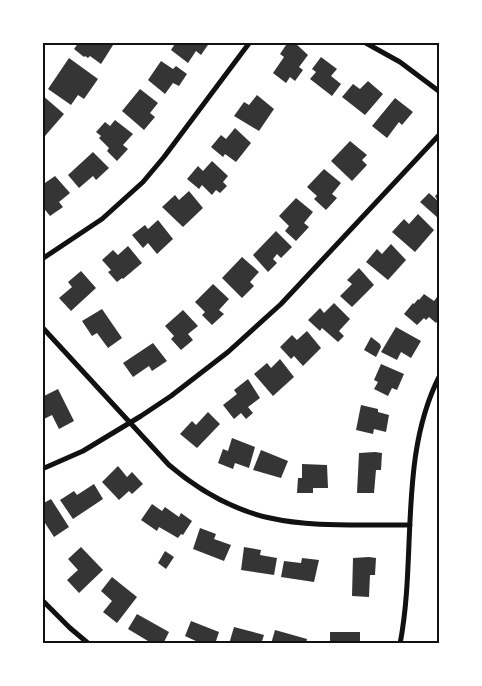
<svg xmlns="http://www.w3.org/2000/svg" width="482" height="686" font-family="'Public Sans',sans-serif">
  <style>
    .building { fill: #353535 }
    .lines { fill: none; stroke-linecap: round; stroke-linejoin: round }
    .minor { stroke: #111; stroke-width: 5 }
    .neatline { fill: none; stroke: #111; stroke-width: 2 }
  </style>
  <rect width="100%" height="100%" fill="#fff"/>
  <g class="building">
    <path d="M79,42h36l-14,22 -11,-8 -2,2 -3,-2 -1,1 -10,-8z"/>
    <path d="M176,42h34l-9,13 -5,-4 -8,12 -17,-13z"/>
    <path d="M288,42h6l14,13 -9,12 4,3 -8,11 -5,-4 -4,6 -13,-10 11,-16 -4,-3z"/>
    <path d="M321,57l16,12 -6,7 10,8 -9,12 -22,-17 6,-7 -4,-3z"/>
    <path d="M69,58l29,21 -14,20 -6,-4 -7,10 -23,-16z"/>
    <path d="M161,61l12,8 3,-3 11,8 -8,12 -6,-3 -8,11 -17,-14z"/>
    <path d="M368,81l15,13 -18,21 -23,-18 11,-13 7,5z"/>
    <path d="M140,89l18,14 -8,10 5,4 -11,13 -22,-19z"/>
    <path d="M42,95l22,19 -19,22 -3,-2z"/>
    <path d="M257,95l17,14 -15,22 -25,-15 10,-14 5,3z"/>
    <path d="M395,98l18,14 -11,13 -3,-3 -12,16 -15,-12z"/>
    <path d="M115,120l18,14 -10,11 5,4 -11,12 -10,-10 2,-3 -10,-10 2,-2 -5,-4 9,-10 5,4z"/>
    <path d="M235,128l16,15 -15,19 -11,-8 -2,3 -12,-10 10,-12 5,4z"/>
    <path d="M350,141l17,14 -5,5 5,5 -15,16 -21,-20z"/>
    <path d="M93,152l16,16 -13,12 -3,-4 -14,12 -11,-13z"/>
    <path d="M212,161l16,15 -5,6 4,4 -7,7 -4,-3 -4,5 -10,-10 -3,4 -12,-10 11,-13 5,5z"/>
    <path d="M324,169l17,14 -9,11 5,4 -11,12 -12,-11 3,-3 -10,-9z"/>
    <path d="M55,176l15,17 -11,9 4,5 -13,9 -8,-10v-21z"/>
    <path d="M189,191l14,17 -20,19 -21,-20 13,-12 4,5z"/>
    <path d="M440,191v25l-2,2 -18,-16 9,-9 9,8 -3,-5z"/>
    <path d="M296,198l17,14 -9,11 5,4 -13,14 -11,-10 4,-5 -10,-10z"/>
    <path d="M418,214l16,16 -19,22 -23,-20 12,-13 5,5z"/>
    <path d="M158,220l15,19 -16,15 -9,-11 -5,5 -11,-13 13,-10 3,4z"/>
    <path d="M276,231l16,16 -11,11 -4,-4 -4,5 4,4 -9,9 -15,-17z"/>
    <path d="M391,244l15,16 -18,20 -22,-18 11,-13 5,5z"/>
    <path d="M128,246l14,17 -19,16 -1,-1 -5,4 -9,-10 3,-2 -9,-10 11,-10 5,5z"/>
    <path d="M242,257l17,15 -9,10 4,4 -12,12 -20,-20z"/>
    <path d="M359,268l15,17 -22,22 -12,-11 12,-12 -5,-4z"/>
    <path d="M81,271l15,17 -25,23 -12,-13 13,-11 -4,-5z"/>
    <path d="M213,284l16,15 -10,11 5,4 -12,11 -10,-10 3,-3 -10,-10z"/>
    <path d="M424,294l10,7 3,-4 3,3v18l-4,5 -7,-6 -3,3 -2,-2 -7,7 -13,-11 9,-11 1,1 4,-5 1,1z"/>
    <path d="M334,303l16,16 -11,12 5,5 -6,6 -16,-14 -2,3 -12,-11 12,-12 4,5z"/>
    <path d="M102,309l20,29 -14,10 -11,-15 -5,3 -10,-15z"/>
    <path d="M183,310l15,16 -10,8 5,6 -12,10 -10,-11 3,-3 -9,-10z"/>
    <path d="M396,327l25,14 -10,17 -10,-6 -4,8 -16,-8z"/>
    <path d="M307,331l14,17 -18,18 -9,-10 -3,3 -11,-12 12,-12 5,5z"/>
    <path d="M371,337l9,7 1,3 -5,10 -12,-7z"/>
    <path d="M153,343l14,18 -15,10 -3,-5 -16,11 -10,-14z"/>
    <path d="M280,359l14,18 -21,19 -19,-22 13,-11 4,5z"/>
    <path d="M381,364l23,10 -7,16 -5,-2 -4,8 -14,-7 4,-7 -4,-2z"/>
    <path d="M248,379l12,19 -12,9 5,6 -7,6 -5,-6 -7,6 -11,-14 14,-11 -3,-4z"/>
    <path d="M58,389l16,32 -15,8 -7,-14 -10,5v-20h2l-2,-3z"/>
    <path d="M361,405l17,4v3l11,3 -3,17 -12,-3 -1,5 -17,-4z"/>
    <path d="M208,412l12,12 -23,24 -17,-14 12,-13 4,4z"/>
    <path d="M232,438l23,9 -6,21 -14,-5 -2,6 -15,-6 5,-14 5,2z"/>
    <path d="M261,450l27,11 -7,17 -28,-8z"/>
    <path d="M375,452l7,1 -1,17h-5l-2,23h-17l2,-40z"/>
    <path d="M302,464l25,1 1,23h-15v5h-16l1,-15h4z"/>
    <path d="M118,466l9,11 5,-5 11,12 -11,10 -3,-3 -10,9 -17,-18z"/>
    <path d="M94,484l9,15 -30,20 -13,-19 14,-9 3,4z"/>
    <path d="M51,499l18,28 -15,10 -9,-14 -3,2v-21z"/>
    <path d="M152,504l10,7 3,-4 14,10 2,-4 11,8 -9,14 -2,-1 -3,4 -19,-11 -2,4 -16,-11z"/>
    <path d="M200,528l16,6 -2,5 17,6 -7,16 -31,-12z"/>
    <path d="M81,547l22,23 -24,23 -12,-13 11,-10 -10,-11z"/>
    <path d="M244,547l17,3 -1,5 17,3 -3,17 -33,-5z"/>
    <path d="M165,551l9,6 -8,12 -8,-6z"/>
    <path d="M369,557l7,1 -1,17h-5l-1,22 -17,-1 1,-38z"/>
    <path d="M302,558l17,2 -5,22 -33,-5 3,-16 17,2z"/>
    <path d="M112,577l25,20 -20,26 -14,-11 9,-11 -11,-10z"/>
    <path d="M137,614l32,18 -6,12h-10l-25,-15z"/>
    <path d="M191,621l28,11 -4,12h-18l1,-2 -13,-6z"/>
    <path d="M234,627l30,8 -3,9h-32z"/>
    <path d="M275,630l32,9 -1,5h-35z"/>
    <rect x="330" y="632" width="30" height="12"/>
  </g>
  <g class="lines">
    <g class="minor">
      <path d="M364,42l36,20 40,30"/>
      <path d="M42,259l60,-40 41,-37 21,-25 86,-115"/>
      <path d="M42,327l127,138c81,69 142,59 241,60"/>
      <path d="M42,469l41,-18 58,-35 30,-20 57,-44 53,-48 159,-170"/>
      <path d="M42,600l28,28 19,16"/>
      <path d="M400,644c17,-88 -2,-188 40,-269"/>
    </g>
  </g>
  <rect width="482" height="686" fill="none" stroke="#ffffff" stroke-width="88"/>
  <rect x="44" y="44" width="394" height="598" class="neatline"/>
</svg>
